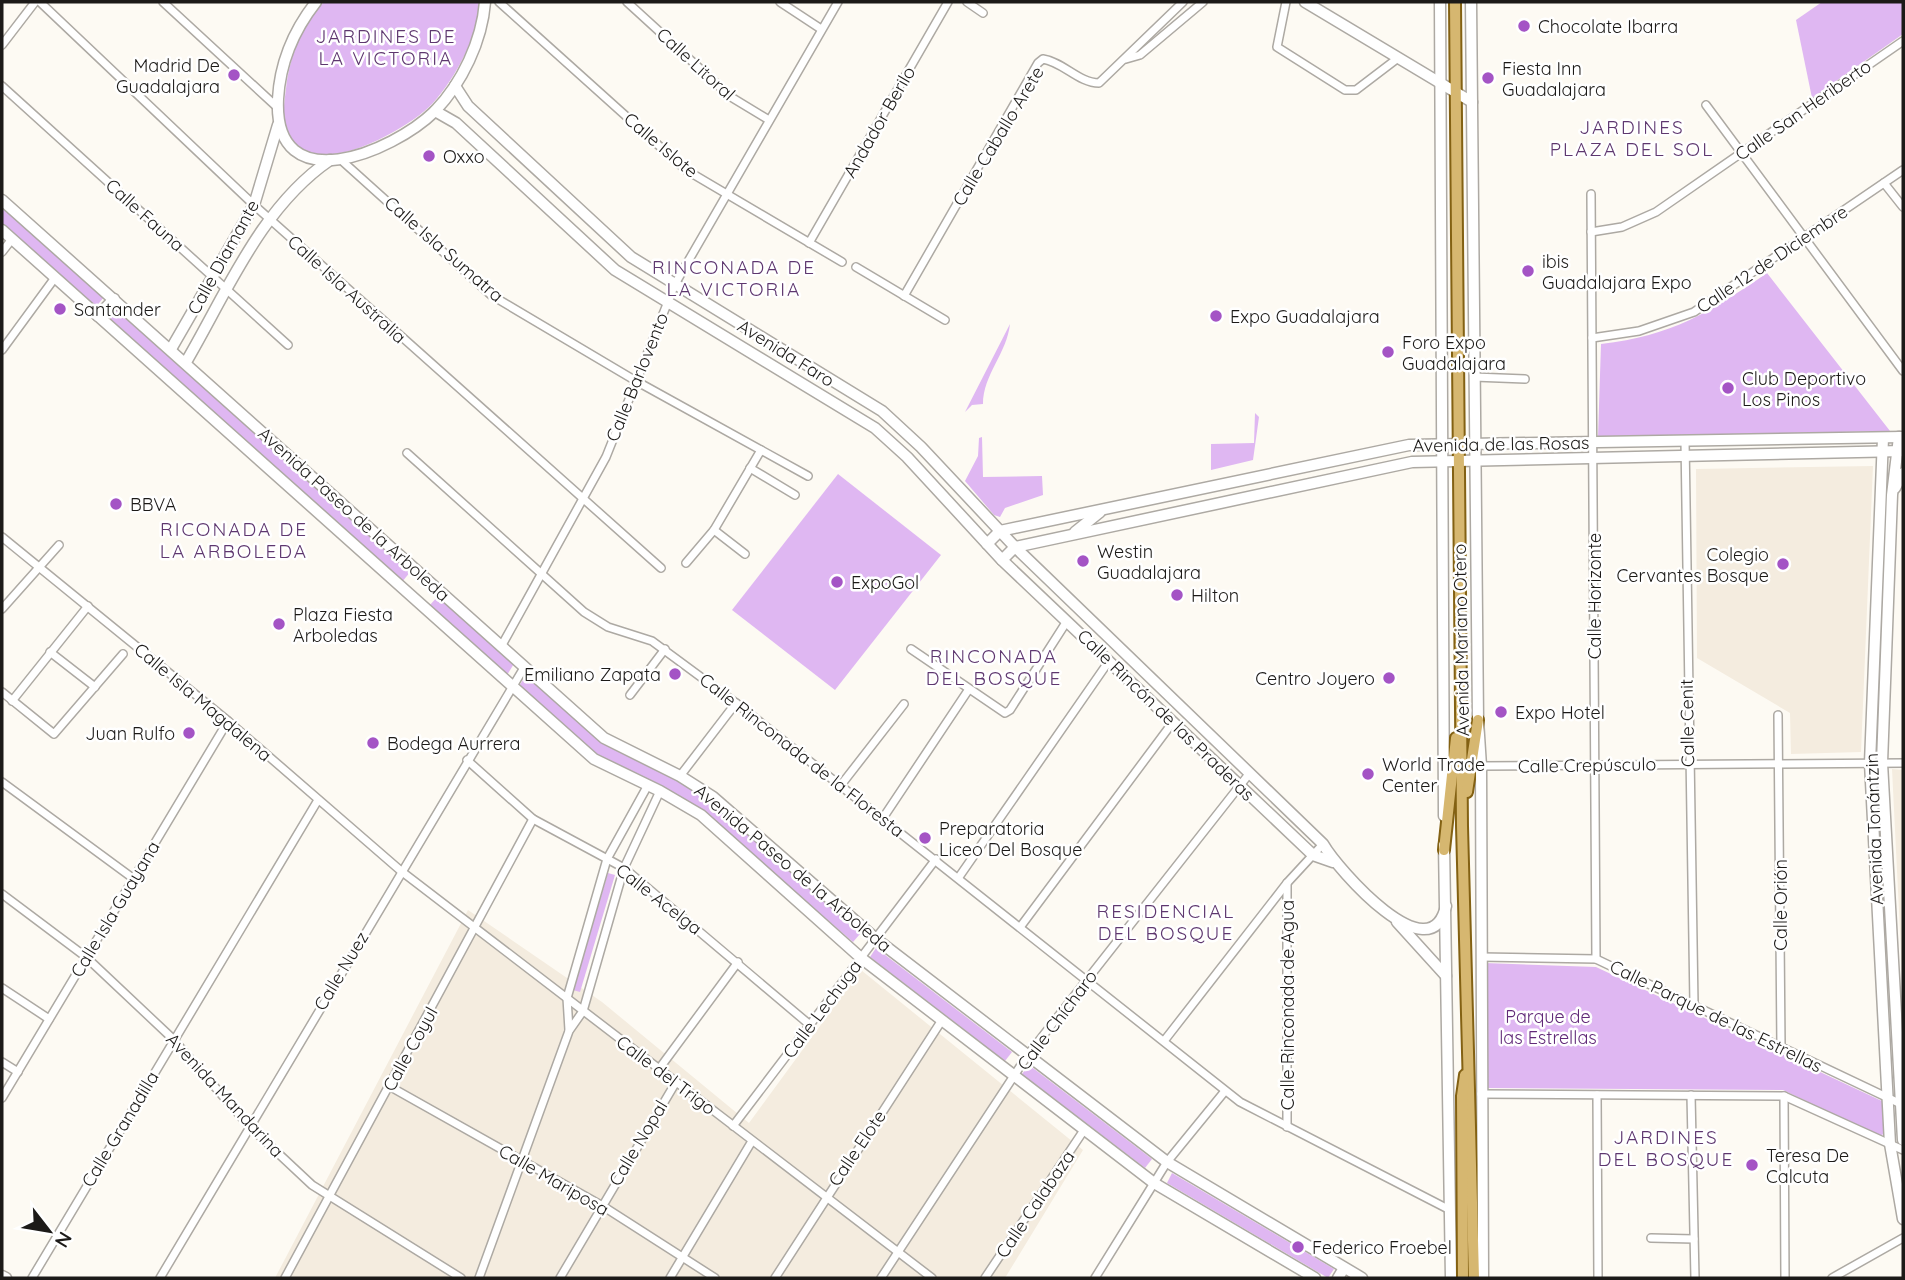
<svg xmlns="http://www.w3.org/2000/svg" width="1905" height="1280" font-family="Quicksand,sans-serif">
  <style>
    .built { fill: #f4ecdf }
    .green { fill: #dfb7f2 }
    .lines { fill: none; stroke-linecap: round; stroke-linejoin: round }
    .street-casing { stroke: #ada9a3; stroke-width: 10 }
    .secondary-casing { stroke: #ada9a3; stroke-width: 13 }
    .primary-casing { stroke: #836113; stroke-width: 14 }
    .street { stroke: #fff; stroke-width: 7 }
    .secondary { stroke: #fff; stroke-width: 10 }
    .primary { stroke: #d6b770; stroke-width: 10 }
    .poi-dot { fill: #a454c5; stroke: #fff; stroke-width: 2.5 }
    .labels { text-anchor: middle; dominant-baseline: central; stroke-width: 5; stroke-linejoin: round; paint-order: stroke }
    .poi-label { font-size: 18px; fill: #1c1a18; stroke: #fff; text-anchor: start }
    .street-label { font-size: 18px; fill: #1c1a18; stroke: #fff }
    .park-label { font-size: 18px; fill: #612978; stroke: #fff }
    .neighbourhood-label { font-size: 19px; letter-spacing: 2px; fill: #5e376f; stroke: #fff }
  </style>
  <rect width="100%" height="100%" fill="#fdfaf3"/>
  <g class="built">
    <path d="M1873,466l-12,286 -70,2 -1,-41 -93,-55 -1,-189z"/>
    <path d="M1892,769l11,1v222z"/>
    <path d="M468,910l134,92 147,121 112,-153 222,180 -78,128h-730z"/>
  </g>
  <g class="green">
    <path d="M324,2h156c-2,34 -24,75 -47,101 -24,26 -113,76 -142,38 -11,-14 -7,-36 -5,-52 3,-30 16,-66 38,-87z"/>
    <path d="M1822,2h81v32l-91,64 -16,-78z"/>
    <path d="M2,206l102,91 -9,11 -93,-83z"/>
    <path d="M1767,273l123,158 -292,6 3,-93c71,-8 109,-32 166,-71z"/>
    <path d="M115,306l296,265 -9,11 -296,-265z"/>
    <path d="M1010,324c-3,29 -27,51 -27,80l-11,1 -7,7z"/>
    <path d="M1255,413l4,4 -6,43 -42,10v-26l43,-1z"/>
    <path d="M982,437l1,40 59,-1 1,19 -38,13 -5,9 -6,-2 -29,-34 13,-25 1,-18z"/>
    <path d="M838,474l103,81 -106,135 -103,-80z"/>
    <path d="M439,595l76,67 -8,13 -78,-69z"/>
    <path d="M527,674l75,68 106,55 152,137 -7,8 -158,-137 -100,-51 -76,-68z"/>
    <path d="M608,873l7,2 -35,117 -7,-2z"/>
    <path d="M876,948l136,104 -7,9 -135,-104z"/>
    <path d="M1485,963l111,4 288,135v32l-5,2 -96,-46 -296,-2z"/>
    <path d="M1029,1065l123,94 -7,9 -123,-94z"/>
    <path d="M1172,1173l162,96 -6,9 -161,-95z"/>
  </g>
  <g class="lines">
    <g class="street-casing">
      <g id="street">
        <path d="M40,2l214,203 407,363"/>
        <path d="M163,2l115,106"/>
        <path d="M499,2l187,168 156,92"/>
        <path d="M627,2l104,95 38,23"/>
        <path d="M780,2l41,27"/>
        <path d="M967,2l16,11"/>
        <path d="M1286,2l-9,45 68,43h11l42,-32"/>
        <path d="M2,45l33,-43"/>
        <path d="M1126,59l14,-4 63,-53"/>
        <path d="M2,86l286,259"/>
        <path d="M1706,105l197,266"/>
        <path d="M340,159l151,136 145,86 172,95"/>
        <path d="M1884,183l19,24"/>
        <path d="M1591,194l5,765"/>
        <path d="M1591,232l31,-5 34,-15 247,-171"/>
        <path d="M809,243l139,-241"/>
        <path d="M2,252l10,-13"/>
        <path d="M856,267l89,53"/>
        <path d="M904,296l134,-233 5,-4c20,3 36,24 56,24l84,-81"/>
        <path d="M1592,338l47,-7 55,-19 209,-142"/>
        <path d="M2,350l52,-71"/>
        <path d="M1474,377l51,2"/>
        <path d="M1685,441l9,564"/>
        <path d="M407,453l177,159 24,15 44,14 84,62 504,399 210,108"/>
        <path d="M750,468l45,27"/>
        <path d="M714,530l31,24"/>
        <path d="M2,537l226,184 173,150 531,407"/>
        <path d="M686,563l28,-33 47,-80"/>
        <path d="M2,609l57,-64"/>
        <path d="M502,645l104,-188 69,-173 163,-282"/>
        <path d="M911,649l94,64 5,-3 57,-89"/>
        <path d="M50,652l45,35"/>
        <path d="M2,692l52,42 69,-80"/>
        <path d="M630,695l35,-46"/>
        <path d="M12,701l76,-95"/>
        <path d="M1778,715l3,332"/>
        <path d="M467,760l66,59 91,49 186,157"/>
        <path d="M1481,766l422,-3"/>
        <path d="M680,776l56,-73"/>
        <path d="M2,782l132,97"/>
        <path d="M841,785l63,-81"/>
        <path d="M883,818l86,-129"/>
        <path d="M959,877l150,-216"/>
        <path d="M1287,883v244"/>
        <path d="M2,894l84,63 87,82 76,87 63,59 149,93"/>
        <path d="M1021,926l152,-204"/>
        <path d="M1481,957l115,2 305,145"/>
        <path d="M2,988l47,31"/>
        <path d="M569,1030l-2,-32 40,-139 41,-74"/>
        <path d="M1164,1041l123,-158 36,-39"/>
        <path d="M2,1062l16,10"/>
        <path d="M659,1069l79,-107"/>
        <path d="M389,1086l212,119 114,73"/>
        <path d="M1481,1094l303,2 119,54"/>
        <path d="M1597,1095l1,183"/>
        <path d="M1691,1095l4,183"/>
        <path d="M1784,1096l1,182"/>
        <path d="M2,1098l226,-377"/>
        <path d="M733,1126l203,-267"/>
        <path d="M1651,1238l43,1"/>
        <path d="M32,1278l286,-478"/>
        <path d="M160,1278l365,-612"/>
        <path d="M285,1278l248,-459"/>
        <path d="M479,1278l90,-247 14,-20 41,-143 36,-77"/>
        <path d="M560,1278l116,-196"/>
        <path d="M670,1278l82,-137"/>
        <path d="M775,1278l167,-258"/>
        <path d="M881,1278l146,-222 222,-282"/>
        <path d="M985,1278l99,-148"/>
        <path d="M1095,1278l72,-116 58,-71"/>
        <path d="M1832,1278l71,-40"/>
      </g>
    </g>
    <g class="secondary-casing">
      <g id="secondary">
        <path d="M316,2c-22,28 -36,61 -38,97 -5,103 114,54 157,12 27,-28 47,-70 50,-109"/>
        <path d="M1305,2l167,100"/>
        <path d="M1440,2l4,814"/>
        <path d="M1471,2l7,718 3,46 2,512"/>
        <path d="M455,86l13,20 163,151 251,154 39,36 94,100 308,297c15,26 108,131 123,62"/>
        <path d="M435,111l21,12 159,147 260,158 32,29 95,103 311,295 20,7"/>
        <path d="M2,200l602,538 76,38 33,21 163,142 291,223 195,116"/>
        <path d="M2,230l592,529 66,32 41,24 160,143 293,225 161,95"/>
        <path d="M98,316l16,-17"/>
        <path d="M171,349l83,-144 24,-80"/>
        <path d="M186,362c41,-70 75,-155 144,-202"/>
        <path d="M1899,437l-7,58 -10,268 21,377"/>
        <path d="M1883,438l-13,325 20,381 13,75"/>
        <path d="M1895,488l8,-15"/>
        <path d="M1075,532l25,-20"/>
        <path d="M987,544l13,-13 409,-86 494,-8"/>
        <path d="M1002,560l13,-13 397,-85 491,-11"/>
        <path d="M1444,845l7,433"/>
        <path d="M1397,922l49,54"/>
        <path d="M2,1276l4,2"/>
        <path d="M1338,1278l6,-10"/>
      </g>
    </g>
    <g class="primary-casing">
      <g id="primary">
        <path d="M1455,2l7,824 12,452"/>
        <path d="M1467,792l11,-72"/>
        <path d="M1444,850l12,-112"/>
        <path d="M1463,1278l-1,-182 3,-21"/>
      </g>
    </g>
    <use href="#street" class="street"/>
    <use href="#secondary" class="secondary"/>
    <use href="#primary" class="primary"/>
  </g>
  <g class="poi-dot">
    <circle cx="1524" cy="26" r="7"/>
    <circle cx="234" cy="75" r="7"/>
    <circle cx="1488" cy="78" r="7"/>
    <circle cx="429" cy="156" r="7"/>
    <circle cx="1528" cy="271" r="7"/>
    <circle cx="60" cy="309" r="7"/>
    <circle cx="1216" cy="316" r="7"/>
    <circle cx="1388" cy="352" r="7"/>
    <circle cx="1728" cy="388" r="7"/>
    <circle cx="116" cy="504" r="7"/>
    <circle cx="1083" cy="561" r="7"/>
    <circle cx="1783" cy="564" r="7"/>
    <circle cx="837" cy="582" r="7"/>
    <circle cx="1177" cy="595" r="7"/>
    <circle cx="279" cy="624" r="7"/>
    <circle cx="675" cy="674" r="7"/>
    <circle cx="1389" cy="678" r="7"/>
    <circle cx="1501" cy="712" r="7"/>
    <circle cx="189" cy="733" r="7"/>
    <circle cx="373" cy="743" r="7"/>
    <circle cx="1368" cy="774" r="7"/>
    <circle cx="925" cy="838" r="7"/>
    <circle cx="1752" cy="1165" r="7"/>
    <circle cx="1298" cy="1247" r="7"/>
  </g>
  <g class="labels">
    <g class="poi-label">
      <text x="1538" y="26">Chocolate Ibarra</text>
      <text x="220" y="65" text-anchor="end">Madrid De<tspan x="220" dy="21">Guadalajara</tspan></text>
      <text x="1502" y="68">Fiesta Inn<tspan x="1502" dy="21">Guadalajara</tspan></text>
      <text x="443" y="156">Oxxo</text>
      <text x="1542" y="261">ibis<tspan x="1542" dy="21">Guadalajara Expo</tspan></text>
      <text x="74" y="309">Santander</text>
      <text x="1230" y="316">Expo Guadalajara</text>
      <text x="1402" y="342">Foro Expo<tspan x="1402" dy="21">Guadalajara</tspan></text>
      <text x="1742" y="378">Club Deportivo<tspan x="1742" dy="21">Los Pinos</tspan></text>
      <text x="130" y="504">BBVA</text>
      <text x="1097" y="551">Westin<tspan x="1097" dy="21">Guadalajara</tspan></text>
      <text x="1769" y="554" text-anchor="end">Colegio<tspan x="1769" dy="21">Cervantes Bosque</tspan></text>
      <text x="851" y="582">ExpoGol</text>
      <text x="1191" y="595">Hilton</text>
      <text x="293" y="614">Plaza Fiesta<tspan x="293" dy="21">Arboledas</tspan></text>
      <text x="661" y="674" text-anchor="end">Emiliano Zapata</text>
      <text x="1375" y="678" text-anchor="end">Centro Joyero</text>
      <text x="1515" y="712">Expo Hotel</text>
      <text x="175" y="733" text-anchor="end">Juan Rulfo</text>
      <text x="387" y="743">Bodega Aurrera</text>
      <text x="1382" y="764">World Trade<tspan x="1382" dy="21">Center</tspan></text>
      <text x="939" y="828">Preparatoria<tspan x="939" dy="21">Liceo Del Bosque</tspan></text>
      <text x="1766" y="1155">Teresa De<tspan x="1766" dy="21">Calcuta</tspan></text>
      <text x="1312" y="1247">Federico Froebel</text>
    </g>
    <g class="street-label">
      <text transform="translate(696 64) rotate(42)">Calle Litoral</text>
      <text transform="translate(1803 110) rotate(-35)">Calle San Heriberto</text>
      <text transform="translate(879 122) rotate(-60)">Andador Berilo</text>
      <text transform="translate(998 136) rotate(-59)">Calle Caballo Arete</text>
      <text transform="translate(661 145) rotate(40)">Calle Islote</text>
      <text transform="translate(145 215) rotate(42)">Calle Fauna</text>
      <text transform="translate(444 249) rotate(41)">Calle Isla Sumatra</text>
      <text transform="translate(223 257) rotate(-61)">Calle Diamante</text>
      <text transform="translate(1772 259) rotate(-34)">Calle 12 de Diciembre</text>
      <text transform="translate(347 289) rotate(42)">Calle Isla Australia</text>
      <text transform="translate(786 353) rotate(32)">Avenida Faro</text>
      <text transform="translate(637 377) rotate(-68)">Calle Barlovento</text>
      <text transform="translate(1501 444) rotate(-1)">Avenida de las Rosas</text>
      <text transform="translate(354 514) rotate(42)">Avenida Paseo de la Arboleda</text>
      <text transform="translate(1594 596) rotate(-90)">Calle Horizonte</text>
      <text transform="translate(1461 640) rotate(-91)">Avenida Mariano Otero</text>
      <text transform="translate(203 702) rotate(40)">Calle Isla Magdalena</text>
      <text transform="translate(1166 715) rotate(44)">Calle Rincón de las Praderas</text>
      <text transform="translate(1687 723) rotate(-91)">Calle Cenit</text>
      <text transform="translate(802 755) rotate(38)">Calle Rinconada de la Floresta</text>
      <text transform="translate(1587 765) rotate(-1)">Calle Crepúsculo</text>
      <text transform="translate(1874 829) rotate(-92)">Avenida Tonántzin</text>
      <text transform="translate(793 868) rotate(40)">Avenida Paseo de la Arboleda</text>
      <text transform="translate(659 899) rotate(38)">Calle Acelga</text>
      <text transform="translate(1780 905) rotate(-90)">Calle Orión</text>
      <text transform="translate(115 909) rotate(-59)">Calle Isla Guayana</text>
      <text transform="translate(341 971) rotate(-59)">Calle Nuez</text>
      <text transform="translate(1287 1005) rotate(-90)">Calle Rinconada de Agua</text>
      <text transform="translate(822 1009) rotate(-53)">Calle Lechuga</text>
      <text transform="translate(1716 1016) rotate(26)">Calle Parque de las Estrellas</text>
      <text transform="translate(1057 1020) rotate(-53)">Calle Chícharo</text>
      <text transform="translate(410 1049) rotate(-61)">Calle Coyul</text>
      <text transform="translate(666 1075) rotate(37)">Calle del Trigo</text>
      <text transform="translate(225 1095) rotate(47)">Avenida Mandarina</text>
      <text transform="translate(120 1129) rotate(-59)">Calle Granadilla</text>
      <text transform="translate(638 1143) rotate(-59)">Calle Nopal</text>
      <text transform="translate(857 1148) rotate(-56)">Calle Elote</text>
      <text transform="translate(554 1180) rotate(30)">Calle Mariposa</text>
      <text transform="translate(1035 1204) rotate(-56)">Calle Calabaza</text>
    </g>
    <g class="park-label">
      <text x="1548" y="1016">Parque de<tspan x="1548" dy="21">las Estrellas</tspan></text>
    </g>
    <g class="neighbourhood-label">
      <text x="386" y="36">JARDINES DE<tspan x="386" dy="22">LA VICTORIA</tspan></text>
      <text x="1632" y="127">JARDINES<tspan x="1632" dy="22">PLAZA DEL SOL</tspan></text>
      <text x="734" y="267">RINCONADA DE<tspan x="734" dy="22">LA VICTORIA</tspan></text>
      <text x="234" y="529">RICONADA DE<tspan x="234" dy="22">LA ARBOLEDA</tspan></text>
      <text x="994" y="656">RINCONADA<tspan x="994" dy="22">DEL BOSQUE</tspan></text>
      <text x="1166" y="911">RESIDENCIAL<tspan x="1166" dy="22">DEL BOSQUE</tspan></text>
      <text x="1666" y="1137">JARDINES<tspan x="1666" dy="22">DEL BOSQUE</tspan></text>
    </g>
  </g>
  <rect width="1905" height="1280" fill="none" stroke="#1c1a18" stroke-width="7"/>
  <g transform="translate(49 1231) rotate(121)" stroke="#ffffff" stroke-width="5" paint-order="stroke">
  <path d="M0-5L12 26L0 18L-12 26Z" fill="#1c1a18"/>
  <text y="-10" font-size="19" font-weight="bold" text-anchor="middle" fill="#1c1a18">N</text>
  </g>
</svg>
